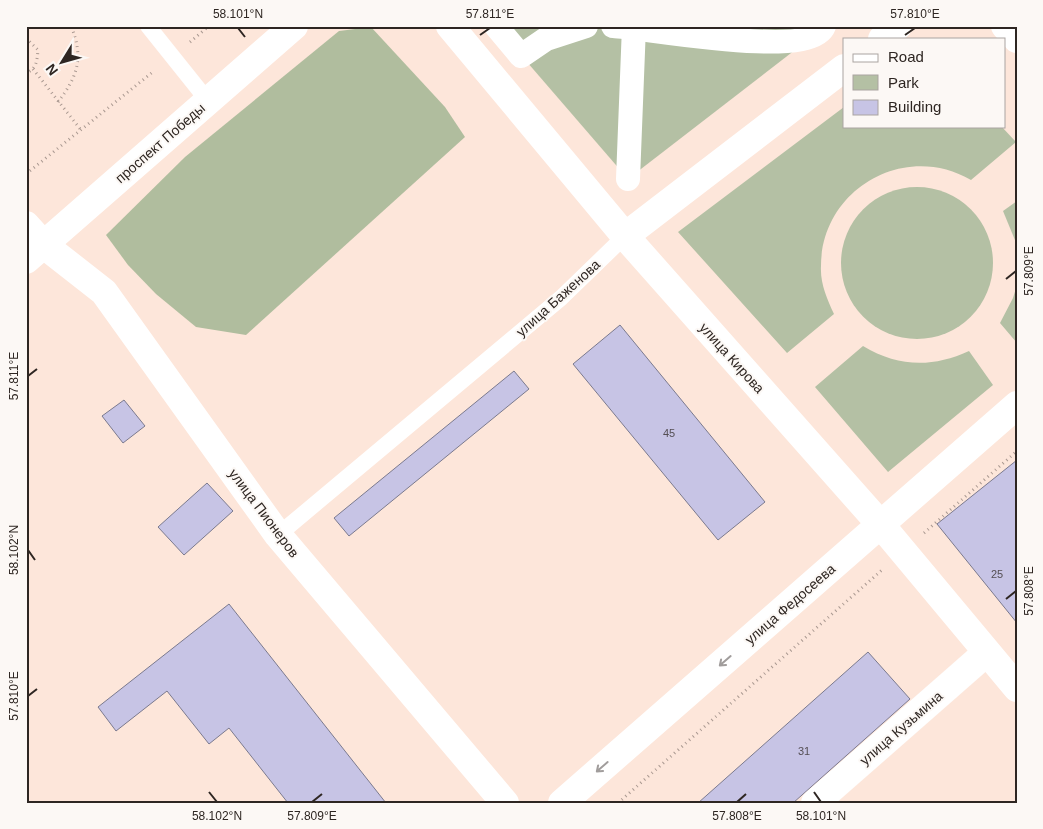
<svg xmlns="http://www.w3.org/2000/svg" width="1043" height="829" font-family="Helvetica,sans-serif">
  <style>
    .green { fill: #b4c0a4 }
    .forest { fill: #b0bd9e }
    .building { fill: #c7c4e5; stroke: #7b7a8e }
    .lines { fill: none; stroke-linecap: round; stroke-linejoin: round }
    .path { stroke: #aa9991; stroke-width: 3; stroke-dasharray: 1 4; stroke-linecap: butt }
    .service { stroke: #fff; stroke-width: 16 }
    .pedestrian { stroke: #fff; stroke-width: 24 }
    .minor { stroke: #fff; stroke-width: 28 }
    .tertiary { stroke: #fff; stroke-width: 28 }
    .oneway { stroke: #a19d9c }
    .ticks { fill: none; stroke: #2e2622; stroke-width: 2 }
    .labels { text-anchor: middle; dominant-baseline: central; stroke-width: 4; stroke-linejoin: round; paint-order: stroke }
    .number-label { font-size: 11px; fill: #544e53 }
    .street-label { font-size: 14px; fill: #2e2622; stroke: #fcf8f5 }
    .neatline { fill: none; stroke: #2e2622; stroke-width: 2 }
    .ticks-label { font-size: 12px; text-anchor: middle; fill: #2e2622 }
  </style>
  <rect width="100%" height="100%" fill="#fde6da"/>
  <g class="green">
    <path d="M496,26h330l-198,153z"/>
    <path d="M844,107v19h157l15,16 -45,38c-66,-39 -150,9 -150,86 -1,17 6,33 13,48l-47,39 -109,-121z"/>
    <circle cx="917" cy="263" r="76"/>
    <path d="M1017,201v44l-14,-34z"/>
    <path d="M1017,285v58l-17,-20 13,-25z"/>
    <path d="M863,346c35,21 69,22 106,5l24,34 -105,87 -73,-85z"/>
  </g>
  <path class="forest" d="M371,27l74,80 20,30 -219,198 -50,-8 -40,-33 -28,-29 -22,-30 79,-78 154,-126z"/>
  <g class="building">
    <path d="M620,325l145,177 -47,38 -145,-176z"/>
    <path d="M514,371l15,18 -180,147 -15,-18z"/>
    <path d="M124,400l21,26 -22,17 -21,-27z"/>
    <path d="M1017,460v163l-80,-99z"/>
    <path d="M207,483l26,28 -49,44 -26,-28z"/>
    <path d="M229,604l157,199h-98l-59,-75 -20,16 -42,-53 -51,40 -18,-24z"/>
    <path d="M868,652l42,47 -117,104h-95z"/>
  </g>
  <g class="lines">
    <g class="path">
      <path d="M26,38l12,12c-1,10 -1,19 -12,23"/>
      <path d="M190,42l19,-16"/>
      <path d="M33,69l48,61"/>
      <path d="M58,102c20,-26 26,-45 13,-76"/>
      <path d="M26,174l128,-103"/>
      <path d="M924,533l93,-82"/>
      <path d="M618,803l264,-233"/>
    </g>
    <g class="service">
      <path d="M148,26l60,75"/>
      <path d="M278,535l283,-237 64,-62"/>
    </g>
    <g class="pedestrian">
      <path d="M496,26l25,30 25,-17 40,-13"/>
      <path d="M613,26c35,2 198,34 211,0"/>
      <path d="M628,179l6,-153"/>
    </g>
    <g class="minor">
      <path d="M450,26l175,210 256,289 136,163"/>
      <path d="M882,39l16,-13"/>
      <path d="M26,225l18,20 60,47 174,243 227,268"/>
      <path d="M625,236l219,-168"/>
      <path d="M562,803l455,-398"/>
      <path d="M815,803l171,-150"/>
    </g>
    <g class="tertiary">
      <path d="M1005,26l12,13"/>
      <path d="M26,260l268,-234"/>
    </g>
  </g>
  <defs><path id="oneway-shaft" d="M-6 0H5M1.5-3L5.5 0L1.5 3" fill="none" stroke-width="1.6" stroke-linecap="round" stroke-linejoin="round" transform="scale(1.25)"/></defs>
  <g class="oneway">
    <use href="#oneway-shaft" transform="translate(725 661) rotate(139)"/>
    <use href="#oneway-shaft" transform="translate(602 767) rotate(139)"/>
  </g>
  <path class="ticks" d="M238,28l7,9M480,35l10,-7M905,35l10,-7M1006,279l10,-8M28,376l9,-7M28,550l7,10M1006,599l10,-8M28,696l9,-7M209,792l8,10M814,792l7,10M312,802l10,-8M737,802l9,-8"/>
  <g class="labels">
    <g class="number-label">
      <text x="669" y="433">45</text>
      <text x="997" y="574">25</text>
      <text x="804" y="751">31</text>
    </g>
    <g class="street-label">
      <text transform="translate(160 143) rotate(-41)">проспект Победы</text>
      <text transform="translate(558 298) rotate(-42)">улица Баженова</text>
      <text transform="translate(732 358) rotate(48)">улица Кирова</text>
      <text transform="translate(264 513) rotate(53)">улица Пионеров</text>
      <text transform="translate(790 604) rotate(-41)">улица Федосеева</text>
      <text transform="translate(901 728) rotate(-41)">улица Кузьмина</text>
    </g>
  </g>
  <rect width="1043" height="829" fill="none" stroke="#fcf8f5" stroke-width="55"/>
  <rect x="843" y="38" width="162" height="90" fill="#fcf8f5" stroke="#aaa4a1"/>
  <rect x="853" y="54" width="25" height="8" fill="#ffffff" stroke="#aaa4a1"/>
  <text x="888" y="62" font-size="15" fill="#2e2622">Road</text>
  <rect x="853" y="75" width="25" height="15" fill="#b4c0a4" stroke="#aaa4a1"/>
  <text x="888" y="88" font-size="15" fill="#2e2622">Park</text>
  <rect x="853" y="100" width="25" height="15" fill="#c7c4e5" stroke="#aaa4a1"/>
  <text x="888" y="112" font-size="15" fill="#2e2622">Building</text>
  <g transform="translate(62 62) rotate(233)" stroke="#fcf8f5" stroke-width="4" paint-order="stroke">
  <path d="M0-4L9 19L0 12L-9 19Z" fill="#2e2622"/>
  <text y="-8" font-size="14" font-weight="bold" text-anchor="middle" fill="#2e2622">N</text>
  </g>
  <rect x="28" y="28" width="988" height="774" class="neatline"/>
  <g class="ticks-label">
    <text x="238" y="18">58.101°N</text>
    <text x="490" y="18">57.811°E</text>
    <text x="915" y="18">57.810°E</text>
    <text transform="translate(1029 271) rotate(-90)" y="4">57.809°E</text>
    <text transform="translate(14 376) rotate(-90)" y="4">57.811°E</text>
    <text transform="translate(14 550) rotate(-90)" y="4">58.102°N</text>
    <text transform="translate(1029 591) rotate(-90)" y="4">57.808°E</text>
    <text transform="translate(14 696) rotate(-90)" y="4">57.810°E</text>
    <text x="217" y="820">58.102°N</text>
    <text x="312" y="820">57.809°E</text>
    <text x="737" y="820">57.808°E</text>
    <text x="821" y="820">58.101°N</text>
  </g>
</svg>
